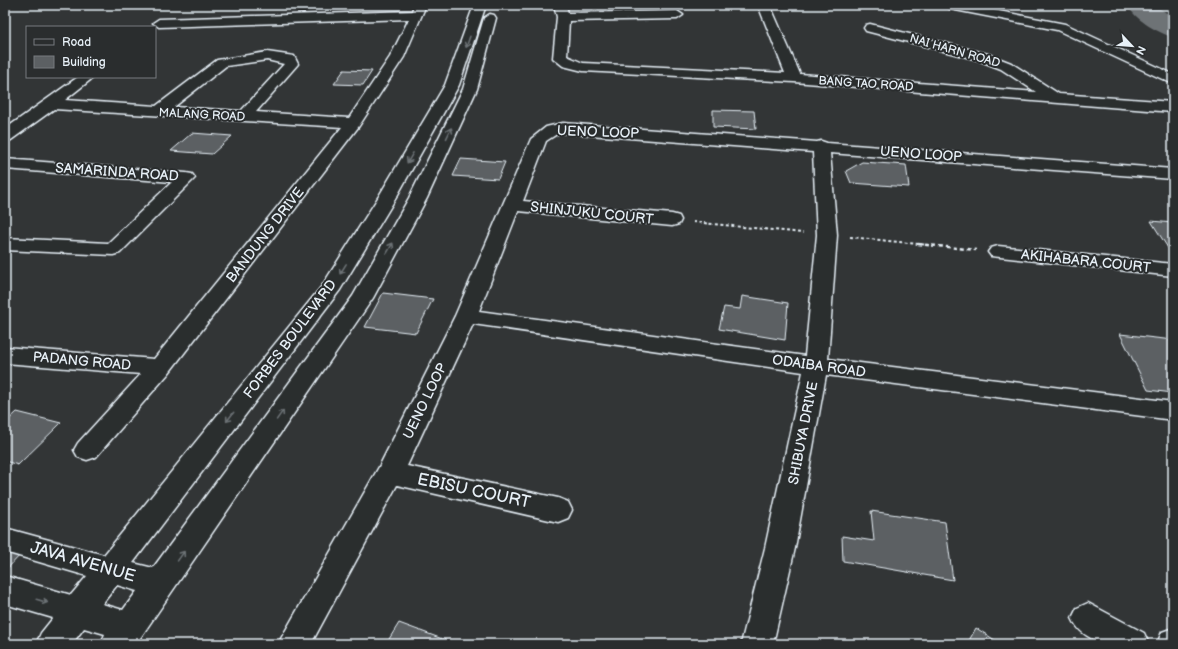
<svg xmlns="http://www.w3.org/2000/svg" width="1178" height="649" font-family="'Balsamiq Sans',sans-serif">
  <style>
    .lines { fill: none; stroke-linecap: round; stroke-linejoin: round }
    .stream { fill: #9fa5aa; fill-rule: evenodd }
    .river { fill: #6e7376; fill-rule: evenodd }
    .building { fill: #5c6063; stroke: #e8f1f8 }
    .minor-casing { stroke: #e8f1f8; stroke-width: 3 }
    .path-far1 { stroke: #e8f1f8; stroke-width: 2; stroke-dasharray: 3 2.5; stroke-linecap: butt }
    .path { stroke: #e8f1f8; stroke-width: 2.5; stroke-dasharray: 4 3; stroke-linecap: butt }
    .minor { fill: #2a2d2e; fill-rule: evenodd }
    .oneway { stroke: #6c7275 }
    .labels { text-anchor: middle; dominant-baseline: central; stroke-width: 4; stroke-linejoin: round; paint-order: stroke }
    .far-street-label { font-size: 12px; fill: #e8f1f8; stroke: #2a2d2e }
    .street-label { font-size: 14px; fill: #e8f1f8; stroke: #2a2d2e }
    .near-street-label { font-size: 17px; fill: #e8f1f8; stroke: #2a2d2e }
  </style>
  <rect width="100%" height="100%" fill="#323536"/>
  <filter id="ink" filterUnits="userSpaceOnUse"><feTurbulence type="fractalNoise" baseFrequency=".025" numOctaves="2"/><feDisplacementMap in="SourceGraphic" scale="8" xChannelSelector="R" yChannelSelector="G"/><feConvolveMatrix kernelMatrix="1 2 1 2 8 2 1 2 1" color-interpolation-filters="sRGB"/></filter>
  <g filter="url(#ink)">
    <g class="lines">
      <path class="stream" d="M1125,5h9l10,3 -2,1z"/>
      <path class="river" d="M1131,5h23l19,12v20c-15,-4 -35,-16 -44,-29z"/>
    </g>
    <g class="building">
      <path d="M344,70l28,1 -9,14 -29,-1z"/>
      <path d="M713,110l41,1 2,18 -43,-2z"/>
      <path d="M192,133l40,3 -20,18 -41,-3z"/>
      <path d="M461,159l44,3 -7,17 -45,-3z"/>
      <path d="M862,162l44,3 3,22 -58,-4 -5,-12z"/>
      <path d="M1151,221l22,2v33z"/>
      <path d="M383,293l50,6 -17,34 -51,-6z"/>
      <path d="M742,296l46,7 -3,37 -66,-11 5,-22 16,2z"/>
      <path d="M1120,334l53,6v53l-25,-3z"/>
      <path d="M17,412l44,11 -43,42 -13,-4v-38z"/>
      <path d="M871,511l74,11 8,58 -110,-19 -1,-25 32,5z"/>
      <path d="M5,547l18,5 -18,19z"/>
      <path d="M399,623l57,21h-70z"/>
      <path d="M976,628l25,16h-34z"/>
    </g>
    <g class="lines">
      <g class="minor-casing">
        <g id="minor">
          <path d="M414,5h12l-22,52 -45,69 -191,248 -72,83 -9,3 -9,-3 -4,-7 4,-7 63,-69 -136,-11v-16l149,12 188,-232 -288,-18 -43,31 -6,2v-13l73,-52h16l-29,23 91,6 61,-46 50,-8 27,4 4,8 -42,48 93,6 41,-61 19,-38 -250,8 -6,-4 6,-4 253,-8zM267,60l17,4 -43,47 -67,-4 52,-41z"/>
          <path d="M474,5h12l-27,80 -62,111 -57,94 -207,273 20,5 200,-272 56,-98 54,-109 21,-71 6,-4 4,1 2,3 -19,71 -50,109 -54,100 -237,346h-35l4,-10 -21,-6 -12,16h-36l5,-11 12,-15 -48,-14v-28l66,19 16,-19 -82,-24v-24l99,27 218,-269 57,-90 66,-111zM117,585l20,6 -14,19 -21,-6z"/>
          <path d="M554,5h12l2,8 109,-2 6,4 -6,4 -108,2 -2,35 16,7 202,10 -27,-68h12l30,69 236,18 -35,-23 -23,-9 -112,-29 -2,-3 2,-3 4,-1 118,30 23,9 48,31 114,8v10l-379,-30 -211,-11 -20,-5 -10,-8 4,-41z"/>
          <path d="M944,5h24l97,19 108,50v10l-116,-54 -107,-21z"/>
          <path d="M563,123l254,19 4,-1 6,2 346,26v10l-343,-26 7,82 -9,124 345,43v18l-347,-45 -31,173 -22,96h-32l24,-96 38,-176 -330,-48 -66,142 151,32 10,4 4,8 -4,8 -10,4 -161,-37 -86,159h-33l101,-177 76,-151 76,-177 15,-12zM563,133l250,19 4,83 -12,121 -326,-45 39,-100 154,15 7,-2 2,-4 -2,-4 -7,-2 -149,-13 23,-60 11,-7z"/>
          <path d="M5,159l181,14 6,1 3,4 -75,75 -7,2 -108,-5v-12l103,5 64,-61 -167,-13z"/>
          <path d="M998,246l175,18v12l-182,-20 -3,-4 3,-4z"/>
          <path d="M1088,603l56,30 5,11c-28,0 -63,5 -77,-26l5,-10z"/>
          <path d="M1173,628v16h-16l5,-12z"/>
        </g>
      </g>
      <g class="path-far1">
        <path d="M693,222l110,11"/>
        <path d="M850,237l78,8"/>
      </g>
      <path class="path" d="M918,244l58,6"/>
      <use href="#minor" class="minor"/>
    </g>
    <defs><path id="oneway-shaft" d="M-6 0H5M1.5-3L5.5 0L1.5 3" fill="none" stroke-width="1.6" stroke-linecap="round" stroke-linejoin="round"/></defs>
    <g class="oneway">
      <use href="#oneway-shaft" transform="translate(468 42) rotate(109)"/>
      <use href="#oneway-shaft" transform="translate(449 133) rotate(-65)"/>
      <use href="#oneway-shaft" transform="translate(410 158) rotate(120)"/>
      <use href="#oneway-shaft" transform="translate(390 248) rotate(-60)"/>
      <use href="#oneway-shaft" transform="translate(343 269) rotate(122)"/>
      <use href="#oneway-shaft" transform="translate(280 415) rotate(-55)"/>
      <use href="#oneway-shaft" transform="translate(230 417) rotate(128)"/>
      <use href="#oneway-shaft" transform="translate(181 556) rotate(-55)"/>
      <use href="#oneway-shaft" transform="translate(42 601) rotate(16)"/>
    </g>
  </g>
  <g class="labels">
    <g class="far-street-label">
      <text transform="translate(955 51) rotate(16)">NAI HARN ROAD</text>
      <text transform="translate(866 84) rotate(4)">BANG TAO ROAD</text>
      <text transform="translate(202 115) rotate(3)">MALANG ROAD</text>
    </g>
    <g class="street-label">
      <text transform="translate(598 132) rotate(2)">UENO LOOP</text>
      <text transform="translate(921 154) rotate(4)">UENO LOOP</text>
      <text transform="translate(117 172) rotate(4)">SAMARINDA ROAD</text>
      <text transform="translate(592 213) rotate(6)">SHINJUKU COURT</text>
      <text transform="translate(265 235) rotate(-52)">BANDUNG DRIVE</text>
      <text transform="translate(1086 261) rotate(6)">AKIHABARA COURT</text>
      <text transform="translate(290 339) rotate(-53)">FORBES BOULEVARD</text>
      <text transform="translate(82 361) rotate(5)">PADANG ROAD</text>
      <text transform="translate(819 366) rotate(8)">ODAIBA ROAD</text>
      <text transform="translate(425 401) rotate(-64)">UENO LOOP</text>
      <text transform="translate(803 433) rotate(-79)">SHIBUYA DRIVE</text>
    </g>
    <g class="near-street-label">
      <text transform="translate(474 491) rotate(12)">EBISU COURT</text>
      <text transform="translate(83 562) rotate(16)">JAVA AVENUE</text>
    </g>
  </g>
  <rect width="1178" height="649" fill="none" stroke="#2a2d2e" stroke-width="20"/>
  <rect x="10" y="10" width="1158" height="629" fill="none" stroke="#e8f1f8" stroke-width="1.5" filter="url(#ink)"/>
  <rect x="26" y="26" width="130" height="52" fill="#2a2d2e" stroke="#767b7f"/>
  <rect x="34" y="39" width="20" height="6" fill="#2a2d2e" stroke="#767b7f"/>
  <text x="62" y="46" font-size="12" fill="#e8f1f8">Road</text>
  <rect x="34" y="56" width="20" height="12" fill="#5c6063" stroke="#767b7f"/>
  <text x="62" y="66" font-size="12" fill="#e8f1f8">Building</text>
  <g transform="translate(1132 46) rotate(116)" stroke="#2a2d2e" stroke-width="3" paint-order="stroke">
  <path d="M0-3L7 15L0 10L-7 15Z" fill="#e8f1f8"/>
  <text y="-6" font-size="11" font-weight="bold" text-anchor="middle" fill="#e8f1f8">N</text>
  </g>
</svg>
